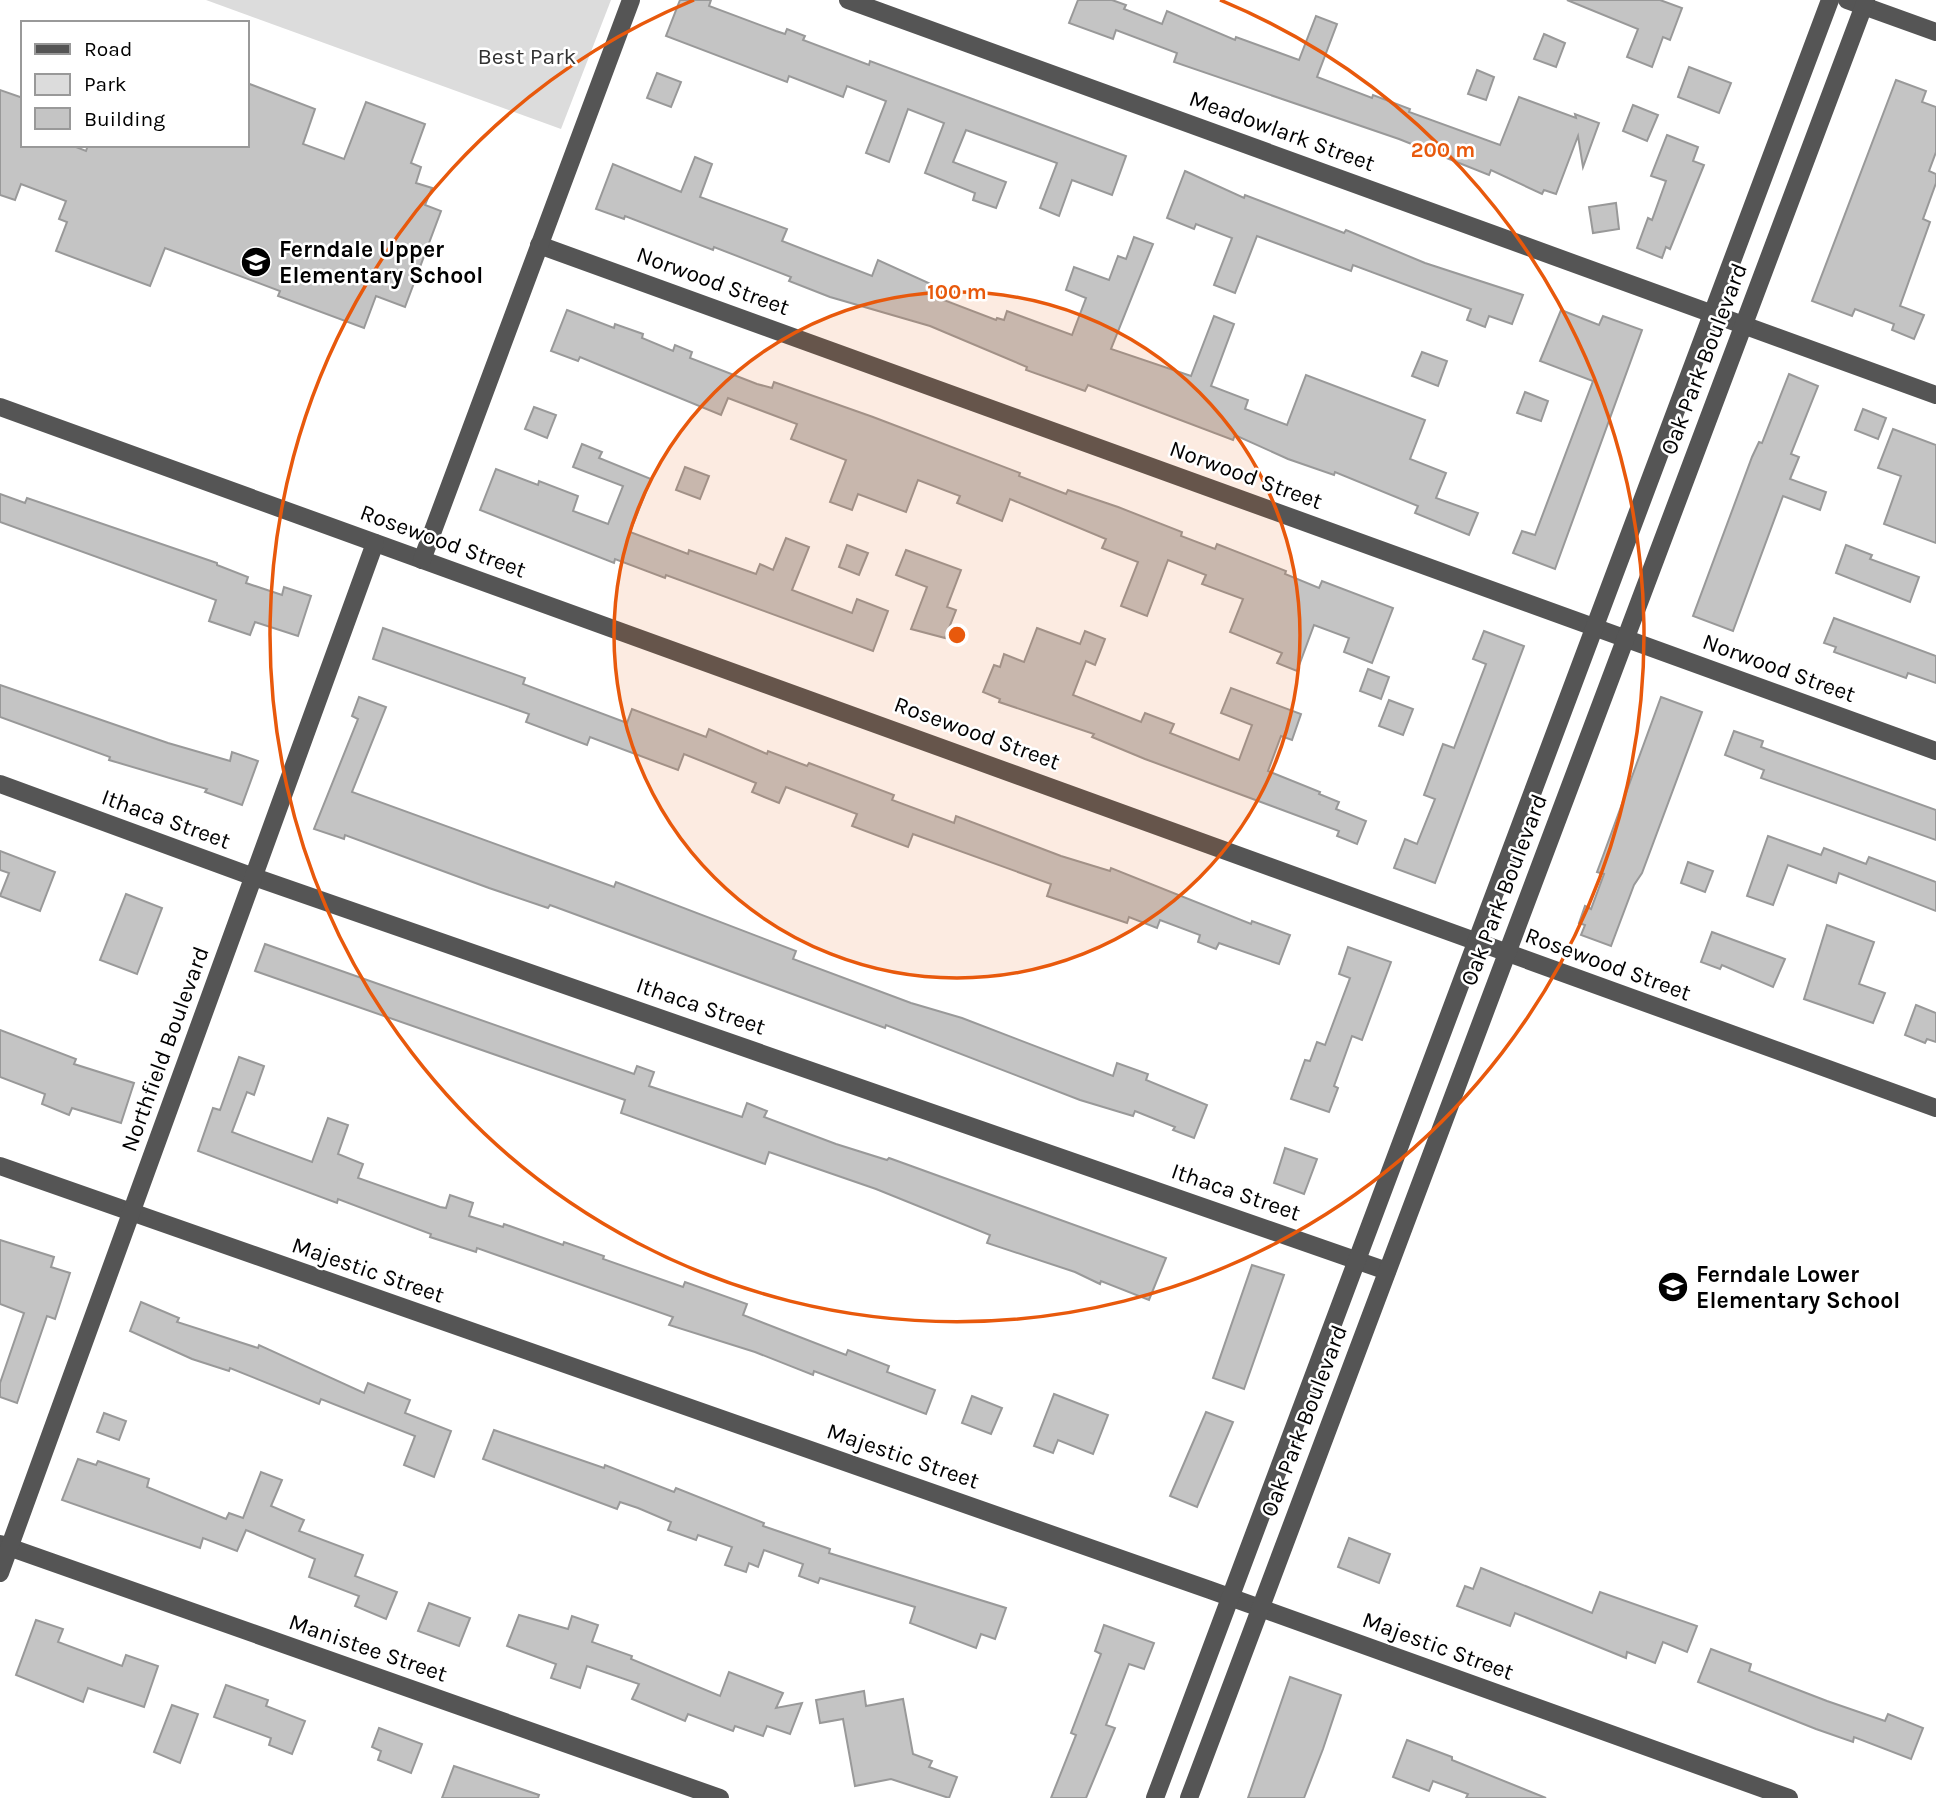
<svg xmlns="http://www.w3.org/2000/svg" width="1936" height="1798" font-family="Karla,sans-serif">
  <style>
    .green { fill: #dcdcdc }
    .building { fill: #c4c4c4; stroke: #999; stroke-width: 2 }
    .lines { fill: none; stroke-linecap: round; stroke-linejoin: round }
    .minor { stroke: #555; stroke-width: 18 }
    .ring { fill: none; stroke: #e8590c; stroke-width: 3.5 }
    .labels { text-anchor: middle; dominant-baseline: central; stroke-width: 5; stroke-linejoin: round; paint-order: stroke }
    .park-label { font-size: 23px; fill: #333; stroke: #fff }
    .street-label { font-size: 23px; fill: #000; stroke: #fff }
    .poi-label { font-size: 23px; font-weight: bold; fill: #000; stroke: #fff; text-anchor: start }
    .centre { fill: #e8590c; stroke: #fff; stroke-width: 3.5 }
    .ring-label { font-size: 21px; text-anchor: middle; font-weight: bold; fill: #e8590c; stroke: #fff; stroke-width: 5; stroke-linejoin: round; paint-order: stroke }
  </style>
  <rect width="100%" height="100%" fill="#fff"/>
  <path class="green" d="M206,0h405l-50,129z"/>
  <g class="building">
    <path d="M680,0h31l-2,6 67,25 9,3 2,-5 18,7 -2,4 66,25 1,-4 256,95 -14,39 -40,-15 -13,36 -19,-8 17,-45 -91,-33 -13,32 53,20 -10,26 -23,-8 2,-7 -50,-20 19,-50 -36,-14 -19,53 -23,-9 20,-52 -39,-15 -4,11 -54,-21 -2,6 -121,-46z"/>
    <path d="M1078,0h34l14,5 -2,4 38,15 5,-13 68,29 1,-3 63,23 17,-44 21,8 -20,53 55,21 1,-3 37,14 -1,3 91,33 19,-48 57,21 -1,-4 24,9 -16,44 -5,-31 -22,58 -12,-4 -2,4 -51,-24 -2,5 -90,-36 -225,-77 3,-9 -61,-23 -3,9 -44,-16z"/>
    <path d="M1567,0h93l22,8 -12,32 -7,-3 -11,30 -25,-10 11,-28z"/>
    <path d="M1544,34l21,9 -9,24 -22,-8z"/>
    <path d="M1689,67l42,16 -12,30 -41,-16z"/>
    <path d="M1477,70l17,7 -8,23 -18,-6z"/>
    <path d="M657,73l24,9 -10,25 -24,-9z"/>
    <path d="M1896,80l30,11 -4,11 14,5v45l-7,19 7,3v9l-13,36 7,3 -30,84 24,9 -10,24 -22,-9 2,-6 -39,-15 -3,7 -40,-15z"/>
    <path d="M247,83l68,26 -12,35 41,15 22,-57 59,22 -14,39 10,4 -5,16 16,5 -7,17 16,6 -36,96 -29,-11 -12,32 -86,-32 2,-5 -115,-43 -15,38 -94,-35 11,-29 -8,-3 7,-18 -45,-17 -6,16 -15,-5v-105l23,8v47h48l15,6 2,-6h159z"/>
    <path d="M1633,105l25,10 -11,26 -24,-10z"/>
    <path d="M1667,135l31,12 -5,14 11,4 -34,84 -4,-2 -4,11 -25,-10 11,-30 4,2 14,-39 -15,-5z"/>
    <path d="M695,157l17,7 -12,33 87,32 -5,12 90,35 6,-16 66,30 -3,9 55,21 1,-2 7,2 3,-9 65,24 14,-37 -20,-8 8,-23 35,13 9,-24 8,3 8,-22 19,7 -42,105 80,27 23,-60 20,8 -23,62 37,14 -3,9 42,16 19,-50 119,45 -15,39 36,14 -10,25 42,15 -9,22 -54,-22 3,-7 -83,-34 -1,3 -46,-16 -53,-24 -2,5 -145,-55 -3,6 -59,-21 1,-3 -97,-41 -100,-29 -41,-16 2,-4 -77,-30 -1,3 -88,-34 -1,3 -28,-10 17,-45 68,28z"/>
    <path d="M1185,171l59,27 1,-3 99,38 2,-3 79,33 98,32 -11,29 -23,-8 -4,11 -18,-7 4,-11 -118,-44 -2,6 -94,-35 -22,57 -21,-8 18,-47 -36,-14 -2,5 -27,-11z"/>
    <path d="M1616,203l3,26 -26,4 -4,-26z"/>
    <path d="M567,310l47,18 1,-4 28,10 -1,4 31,13 2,-6 17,7 -2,6 67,26 15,4 2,-6 99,35 147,56 -1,3 47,18 2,-4 50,17 64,25 -1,4 34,13 2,-5 69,27 -1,3 34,14 3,-7 71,27 -21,55 -28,-11 5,-14 -35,-13 -17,46 -20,-8 5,-10 -52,-21 13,-33 -41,-15 4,-9 -38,-15 -21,56 -26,-10 17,-44 -36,-14 4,-9 -96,-40 -8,22 -45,-18 3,-7 -42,-16 -12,32 -48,-18 -6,16 -22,-8 16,-42 -55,-21 6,-15 -69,-26 -7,17 -141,-58 -2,4 -27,-10z"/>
    <path d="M1561,310l38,15 4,-9 39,14 -87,239 -42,-16 9,-22 13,4 58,-154 -53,-20z"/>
    <path d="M1422,352l25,9 -9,25 -26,-10z"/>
    <path d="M1789,374l29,12 -27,68 8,3 -9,22 36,13 -6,18 -37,-14 -50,135 -40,-15 59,-159 7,-15 3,1z"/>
    <path d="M1525,392l23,9 -7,20 -24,-8z"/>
    <path d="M534,407l22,8 -9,23 -22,-9z"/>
    <path d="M1863,409l23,9 -8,21 -23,-9z"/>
    <path d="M1893,429l43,16v98l-52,-19 17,-48 -23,-8z"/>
    <path d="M582,444l20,8 -3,6 52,21 -21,53 58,22 1,-4 67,24 4,-10 13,6 13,-32 23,9 -17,43 60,23 5,-14 31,12 -15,40 -207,-76 -1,3 -50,-19 -1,4 -134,-53 16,-41 42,16 1,-4 39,15 -5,15 35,13 15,-38 -50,-19z"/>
    <path d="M685,467l24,9 -9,23 -24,-9z"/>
    <path d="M0,494l25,9 2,-5 190,65v2l31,12 -2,6 36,12 2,-8 27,9 -13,40 -43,-14 -5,13 -41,-14 7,-21 -216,-78z"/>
    <path d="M847,545l21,8 -9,22 -20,-8z"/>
    <path d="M1846,545l26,10 -2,4 49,18 -9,25 -74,-29z"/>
    <path d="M906,550l55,20 -14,37 9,3 -11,28 -34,-9 16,-42 -31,-12z"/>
    <path d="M1834,618l102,38v27l-28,-10 -2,5 -72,-26 2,-5 -12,-4z"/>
    <path d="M383,628l142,50 -2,6 104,39 5,-14 74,28 3,-8 58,25 1,-3 39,15 2,-3 85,32 -2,5 62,23 2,-7 105,40 49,15 1,-3 140,56 1,-3 38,14 -11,29 -60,-21 -3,6 -18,-7 2,-7 -40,-15 -3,8 -28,-11 -2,6 -80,-27 4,-12 -138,-50 -5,13 -56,-21 5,-12 -71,-27 -7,16 -27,-11 4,-9 -72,-29 -6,16 -88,-33 -3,8 -61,-23 3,-8 -156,-55z"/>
    <path d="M1037,628l43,16 5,-13 20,8 -10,26 -9,-4 -13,34 68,27 4,-9 29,11 -4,9 69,27 13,-35 -31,-12 10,-25 70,26 -9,26 -11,-4 -13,35 52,21 -1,2 20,8 -3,7 30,12 -9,23 -20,-8 2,-5 -194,-72 -53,-22 2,-3 -95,-32 1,-3 -17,-7 11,-27 6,2 4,-13 20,8z"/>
    <path d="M1484,631l40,15 -89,237 -41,-15 11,-29 12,5 18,-45 -11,-4 19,-51 11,4 32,-84 -13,-5z"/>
    <path d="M1368,669l21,8 -8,22 -21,-8z"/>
    <path d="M0,685l168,58 62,18 2,-9 26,9 -16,44 -37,-13 2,-3 -98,-29 1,-3 -110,-40z"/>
    <path d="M359,697l27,10 -34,85 262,95 2,-5 180,69 -3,8 118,44 51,15 151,58 4,-13 31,11 -2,6 61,25 -13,33 -21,-8 2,-3 -40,-16 -2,5 -53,-16 -194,-75 -1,3 -335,-123 -2,3 -59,-20 -144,-53 -1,4 -30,-10 44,-110 -6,-3z"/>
    <path d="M1661,697l41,15 -60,161 -8,12 -23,61 -30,-11 4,-10 -6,-2 6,-17 6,3 13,-35 -7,-2 6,-16z"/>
    <path d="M1389,700l24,9 -10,26 -24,-9z"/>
    <path d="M1734,731l29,10 -2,6 175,63v30l-175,-62 3,-8 -39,-15z"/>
    <path d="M1768,836l53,19 3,-7 42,16 3,-7 67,25v29l-97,-38 -3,10 -48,-18 -15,40 -26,-9z"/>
    <path d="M0,851l55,21 -15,39 -40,-15 9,-23 -9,-3z"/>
    <path d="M1688,862l25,9 -8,21 -24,-9z"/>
    <path d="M126,894l36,14 -25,66 -37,-14z"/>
    <path d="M1827,925l47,17 -15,42 26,9 -12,30 -69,-24z"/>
    <path d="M1712,932l73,27 -12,28 -51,-22 -2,4 -19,-7z"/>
    <path d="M265,944l369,130 3,-8 17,6 -5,14 93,31 5,-14 20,8 -3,6 72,27 51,16 2,-2 277,100 -17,42 -48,-19 -1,3 -25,-12 -88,-29 3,-8 -114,-46 -107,-37 -4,12 -144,-51 4,-13 -370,-129z"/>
    <path d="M1348,947l43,15 -29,78 -10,-4 -18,50 4,2 -9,24 -38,-13 14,-39 5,1 7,-19 8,3 25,-67 -11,-4z"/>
    <path d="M1916,1005l20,8v29l-9,-3 -2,4 -20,-8z"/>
    <path d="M0,1030l76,29 -2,5 60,19 -13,40 -49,-15 -3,7 -27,-11 3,-10 -45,-17z"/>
    <path d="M239,1057l25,9 -10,29 -7,-3 -15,40 80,30 16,-44 20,7 -10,29 25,10 -5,14 82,29 6,1 4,-13 23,8 -4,13 34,11 1,-3 59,21 1,-3 40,14 -1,3 80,28 2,-5 62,22 -4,11 103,40 2,-5 41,16 -2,6 48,18 -9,24 -112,-43 -1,4 -58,-23 -86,-27 4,-8 -196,-69 -1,4 -46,-15 1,-3 -93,-35 -1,4 -139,-52 15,-43 7,2z"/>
    <path d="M1285,1148l32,11 -13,35 -30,-11z"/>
    <path d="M0,1240l54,17 -3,10 19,6 -15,46 -8,-3 -30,87 -17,-6v-14l24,-70 -24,-9z"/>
    <path d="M1252,1265l32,10 -40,114 -31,-11z"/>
    <path d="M141,1302l38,16 -2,4 81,26 1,-3 105,48 4,-10 42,17 -5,13 46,18 -17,46 -30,-12 11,-29 -94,-37 -2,5 -89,-36 -1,3 -37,-12 -62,-28z"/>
    <path d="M1054,1394l54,21 -15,39 -35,-14 -5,13 -19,-7z"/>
    <path d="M972,1396l30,12 -11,26 -29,-11z"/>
    <path d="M1206,1412l27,10 -36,85 -27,-11z"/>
    <path d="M104,1413l22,8 -7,19 -22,-8z"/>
    <path d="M494,1430l110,38 1,-3 69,27 2,-4 88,35 -1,3 67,23 -1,4 177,55 -11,31 -14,-5 -5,14 -66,-25 5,-16 -95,-29 -2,5 -19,-7 4,-12 -39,-14 -6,17 -9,-4 -3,9 -21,-7 7,-18 -34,-12 -2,5 -28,-10 3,-8 -33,-14 -18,-6 -3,7 -134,-50z"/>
    <path d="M78,1459l18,6 2,-4 51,18 -2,8 79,32 3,-6 14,5 18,-46 21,8 -11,26 33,14 -5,11 64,24 -8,21 42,16 -11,27 -31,-13 4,-10 -50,-19 6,-18 -69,-29 -9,21 -34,-13 -3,10 -138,-48z"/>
    <path d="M1349,1538l41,16 -11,29 -41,-16z"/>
    <path d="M1481,1568l111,45 8,-21 97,34 -10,26 -24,-10 -8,21 -28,-11 -1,6 -111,-45 -5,13 -53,-20 8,-20 8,3z"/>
    <path d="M429,1603l41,15 -11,28 -41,-15z"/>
    <path d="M519,1615l49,14 4,-13 26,9 -6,17 40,14 -1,3 89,37 9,-24 54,21 -7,15 26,-5 -12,31 -23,-8 -4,10 -28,-10 -2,5 -45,-17 -3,7 -53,-22 7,-15 -52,-18 -7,22 -29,-10 5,-14 -49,-18z"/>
    <path d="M36,1620l27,9 -5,13 64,24 4,-11 32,11 -14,41 -56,-19 -5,14 -67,-27z"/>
    <path d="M1104,1625l50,18 -10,26 -15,-5 -23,61 9,3 -29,70h-35l25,-63 -5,-2 30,-79 -6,-3z"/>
    <path d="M1711,1649l40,15 -2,7 78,30 58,20 3,-7 35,14 -12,31 -57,-22 -1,5 -37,-13 -118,-47z"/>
    <path d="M1290,1677l51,18 -18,54 -19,49h-56z"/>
    <path d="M226,1685l42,15 -2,6 39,15 -13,33 -23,-9 2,-7 -57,-21z"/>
    <path d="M864,1691l2,15 37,-7 10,55 19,7 -3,6 28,10 -8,21 -58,-19 -36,7 -12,-67 -23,4 -4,-23z"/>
    <path d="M172,1705l26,9 -18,49 -26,-11z"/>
    <path d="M379,1728l43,16 -11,29 -33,-13 3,-9 -9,-4z"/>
    <path d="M1407,1740l45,17v3l94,38h-80l2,-4 -35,-13 -4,10 -36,-14z"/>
    <path d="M454,1766l85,29 -1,3h-96z"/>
  </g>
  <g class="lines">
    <g class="minor">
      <path d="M848,0l1088,395"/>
      <path d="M1847,0l89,32"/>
      <path d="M539,245l1397,506"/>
      <path d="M0,407l1936,701"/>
      <path d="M422,560l209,-560"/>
      <path d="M0,784l254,93 1133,394"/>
      <path d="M0,1166l1210,424 579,208"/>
      <path d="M0,1544l720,254"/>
      <path d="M0,1573l375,-1030"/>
      <path d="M1155,1798l675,-1798"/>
      <path d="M1189,1798l677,-1798"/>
    </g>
  </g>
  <circle cx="957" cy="635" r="343" fill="#e8590c" fill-opacity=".12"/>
  <g class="ring">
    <circle cx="957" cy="635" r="343"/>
    <path d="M1220 0A687 687 0 1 1 694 0"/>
  </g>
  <defs>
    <g id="school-disc" transform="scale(1.575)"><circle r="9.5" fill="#000" stroke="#fff"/><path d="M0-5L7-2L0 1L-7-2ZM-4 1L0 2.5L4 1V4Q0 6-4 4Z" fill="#fff"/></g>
  </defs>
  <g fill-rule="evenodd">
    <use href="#school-disc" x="256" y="262"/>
    <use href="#school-disc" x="1673" y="1287"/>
  </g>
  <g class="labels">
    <g class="park-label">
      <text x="527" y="56">Best Park</text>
    </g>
    <g class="street-label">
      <text transform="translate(1282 131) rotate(20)">Meadowlark Street</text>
      <text transform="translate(713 281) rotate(20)">Norwood Street</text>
      <text transform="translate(1704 359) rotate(-69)">Oak Park Boulevard</text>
      <text transform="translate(1246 475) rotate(20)">Norwood Street</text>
      <text transform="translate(443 541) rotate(20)">Rosewood Street</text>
      <text transform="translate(1779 668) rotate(20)">Norwood Street</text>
      <text transform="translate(977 733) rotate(20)">Rosewood Street</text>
      <text transform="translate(166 819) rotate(20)">Ithaca Street</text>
      <text transform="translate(1504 890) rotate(-69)">Oak Park Boulevard</text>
      <text transform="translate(1608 964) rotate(20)">Rosewood Street</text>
      <text transform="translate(701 1006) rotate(19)">Ithaca Street</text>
      <text transform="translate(165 1049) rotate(-70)">Northfield Boulevard</text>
      <text transform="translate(1236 1192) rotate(19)">Ithaca Street</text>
      <text transform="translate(368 1270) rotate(19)">Majestic Street</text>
      <text transform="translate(1304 1421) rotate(-69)">Oak Park Boulevard</text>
      <text transform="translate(903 1456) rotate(19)">Majestic Street</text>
      <text transform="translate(1438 1646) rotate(20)">Majestic Street</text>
      <text transform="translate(368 1648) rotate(19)">Manistee Street</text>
    </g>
    <g class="poi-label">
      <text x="279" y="249">Ferndale Upper<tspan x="279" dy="26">Elementary School</tspan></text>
      <text x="1696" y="1274">Ferndale Lower<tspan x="1696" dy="26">Elementary School</tspan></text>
    </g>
  </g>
  <circle cx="957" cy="635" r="10" class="centre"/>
  <g class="ring-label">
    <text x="1443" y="157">200 m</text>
    <text x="957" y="299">100 m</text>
  </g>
  <rect x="21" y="21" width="228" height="126" fill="#ffffff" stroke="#999999" stroke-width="2"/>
  <rect x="35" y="44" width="35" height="10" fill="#555555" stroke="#999999" stroke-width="2"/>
  <text x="84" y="56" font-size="21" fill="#000000">Road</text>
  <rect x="35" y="74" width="35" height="21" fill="#dcdcdc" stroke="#999999" stroke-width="2"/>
  <text x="84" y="91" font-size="21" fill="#000000">Park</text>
  <rect x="35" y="108" width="35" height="21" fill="#c4c4c4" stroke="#999999" stroke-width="2"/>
  <text x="84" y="126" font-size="21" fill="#000000">Building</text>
</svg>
